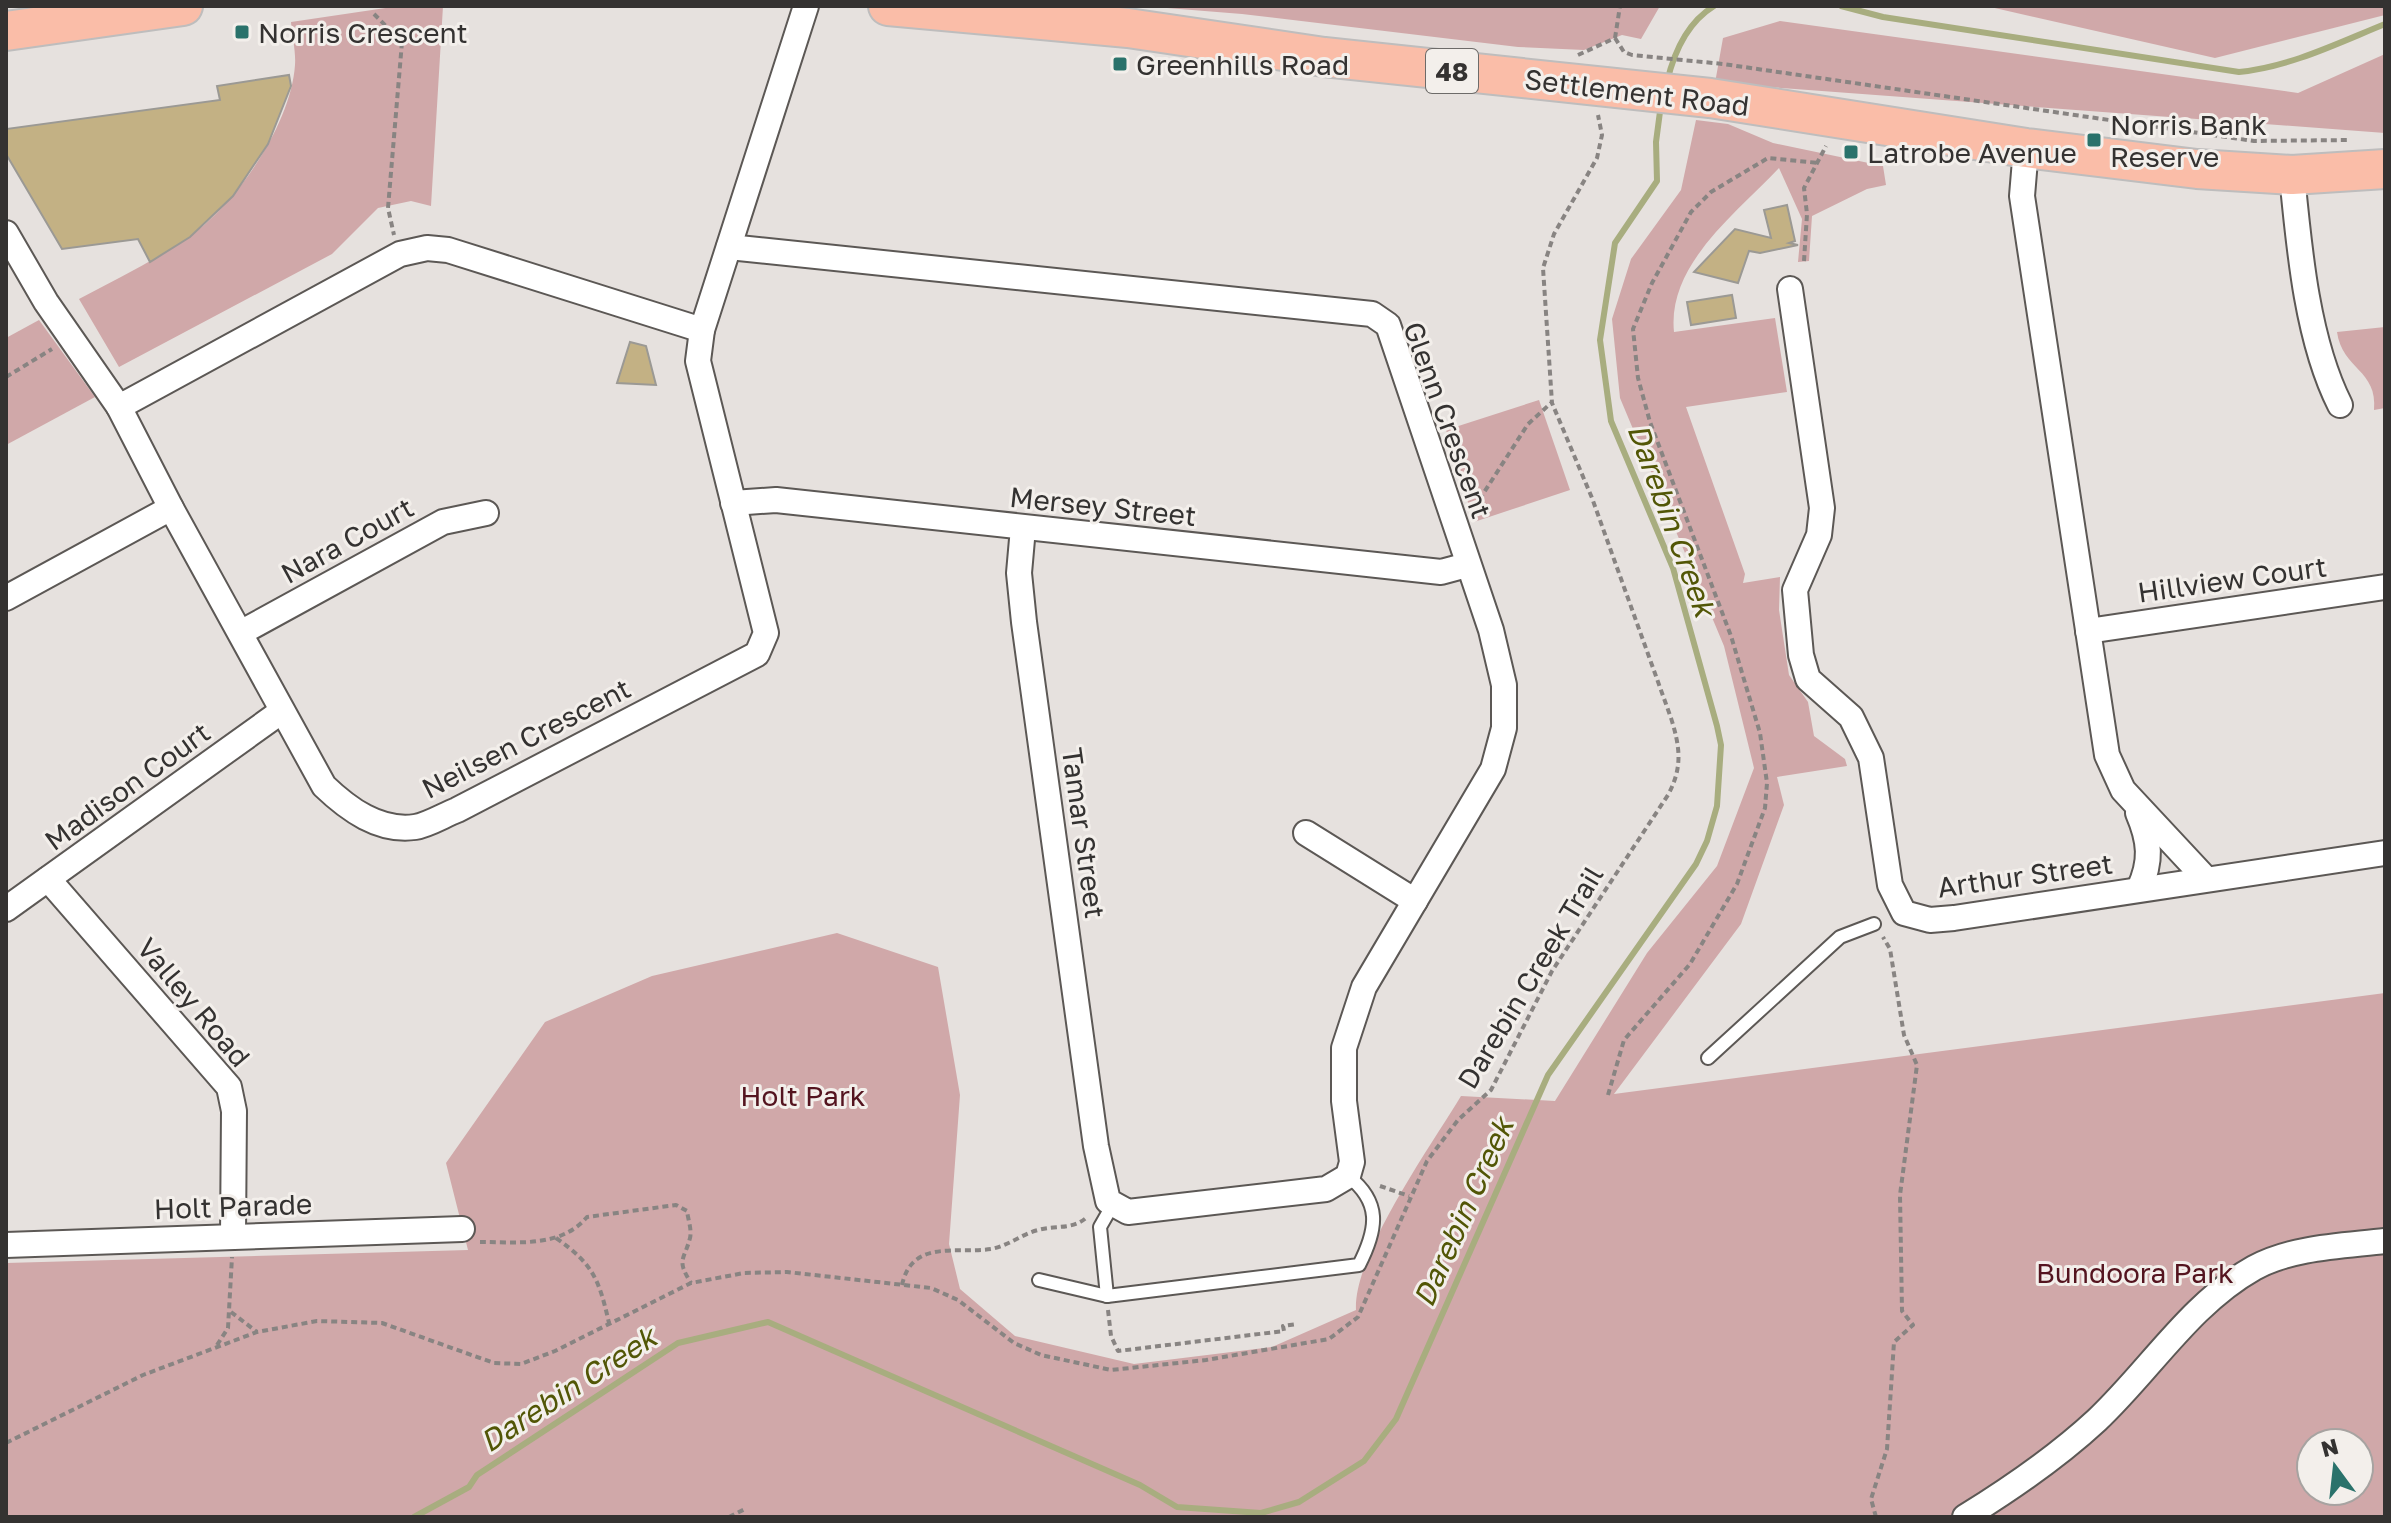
<svg xmlns="http://www.w3.org/2000/svg" width="2391" height="1523" font-family="'Golos Text',sans-serif">
  <style>
    .green { fill: #d0a8a9; fill-rule: evenodd }
    .lines { fill: none; stroke-linecap: round; stroke-linejoin: round }
    .stream { stroke: #a8ad7f; stroke-width: 6 }
    .building { fill: #c3b184; stroke: #9b9994; stroke-width: 2 }
    .service-casing { stroke: #5c5855; stroke-width: 16 }
    .minor-casing { stroke: #5c5855; stroke-width: 28 }
    .primary-casing { stroke: #bebdbd; stroke-width: 42 }
    .path { stroke: #888482; stroke-width: 4; stroke-dasharray: 6 4; stroke-linecap: butt }
    .service { stroke: #fff; stroke-width: 12 }
    .minor { stroke: #fff; stroke-width: 24 }
    .primary { stroke: #fabda8; stroke-width: 38 }
    .poi-dot { fill: #2a726b; stroke: #f3efeb; stroke-width: 3 }
    .labels { text-anchor: middle; dominant-baseline: central; stroke-width: 6; stroke-linejoin: round; paint-order: stroke }
    .shield { fill: #f3efeb; stroke: #6d6b69; stroke-width: 2 }
    .shield-label { font-size: 26px; font-weight: bold; fill: #343231 }
    .poi-label { font-size: 28px; fill: #343231; stroke: #f3efeb; text-anchor: start }
    .street-label { font-size: 28px; fill: #343231; stroke: #f3efeb }
    .park-label { font-size: 28px; fill: #54141f; stroke: #f3efeb }
    .water-label { font-size: 30px; font-style: italic; fill: #525606; stroke: #f3efeb }
  </style>
  <rect width="100%" height="100%" fill="#e6e1de"/>
  <g class="green">
    <path d="M399,6h44l-12,200 -20,-5 -33,7 -46,46 -213,113 -40,-68c36,-19 73,-37 107,-60 49,-33 105,-114 109,-174 1,-14 -3,-29 -4,-43z"/>
    <path d="M1142,6h518l-19,33 -19,-4 -38,15 -66,-3 -276,-33z"/>
    <path d="M1986,6h399v9l-170,43z"/>
    <path d="M1780,21l518,72 87,-39v79l-670,-50 8,-45z"/>
    <path d="M1696,120l32,4 45,19 110,23 3,19 -19,4 -55,27 -3,45 -11,1 4,-43 -23,-51c-42,45 -112,96 -105,164l101,-14 12,74 -101,15 59,167 -2,9 37,-6 -1,33 10,65 19,27 6,34 31,23 2,7 -70,11 7,28 -43,119 -127,170 771,-101v524h-2379v-254l462,-13 -22,-87 99,-141 107,-46 185,-43 101,34 22,128 -11,149 11,45 55,47 119,28 138,-17 84,-37c-3,-55 75,-164 105,-214l94,5 92,-148 70,-87 37,-98 -30,-122 -104,-248 -8,-79 19,-60 50,-69zM2311,1443h48v48h-48z"/>
    <path d="M39,320l56,77 -89,48v-107z"/>
    <path d="M2385,327v81l-11,2c4,-40 -32,-41 -37,-78z"/>
    <path d="M1539,400l31,90 -96,32 -28,-92z"/>
  </g>
  <g class="lines">
    <g class="stream">
      <path d="M1841,6l42,11 356,55c51,-5 99,-29 146,-48"/>
      <path d="M1667,82c7,-30 21,-60 47,-76"/>
      <path d="M414,1517l55,-30 8,-12 201,-132 90,-21 372,163 37,22 84,6 38,-11 65,-41 32,-42 152,-344 148,-211 11,-23 10,-35 4,-61 -4,-19 -44,-158 -62,-147 -11,-81 15,-97 42,-62 -1,-39 5,-38"/>
    </g>
  </g>
  <g class="building">
    <path d="M289,75l2,11 -23,58 -35,52 -43,41 -40,25 -12,-23 -76,10 -56,-95v-25l214,-29 -3,-14z"/>
    <path d="M1787,205l8,36 -6,2 9,2 -38,8 -11,-2 -11,32 -44,-11 41,-43 36,9 -7,-28z"/>
    <path d="M1732,295l4,23 -45,7 -4,-23z"/>
    <path d="M630,342l16,4 10,39 -39,-2z"/>
  </g>
  <g class="lines">
    <g class="service-casing">
      <g id="service">
        <path d="M1708,1058l132,-121 34,-13"/>
        <path d="M1039,1280l68,16 252,-31c19,-37 22,-63 -11,-89"/>
        <path d="M1107,1296l-7,-69 12,-21"/>
      </g>
    </g>
    <g class="minor-casing">
      <g id="minor">
        <path d="M2026,148l-4,48 85,559 16,35 83,89"/>
        <path d="M2292,175c7,73 15,165 48,230"/>
        <path d="M6,233l40,69 73,105 281,-153 27,-6 21,2 254,80 104,-324"/>
        <path d="M729,247l643,67 16,11 103,305 13,55v43l-11,41 -129,218 -20,61v53l8,61 -4,14 -22,13 -198,23 -20,-11 -12,-55 -72,-524 -5,-49 4,-45"/>
        <path d="M1790,289l32,219 -3,27 -24,55 6,65 7,24 43,38 20,41 19,127 14,28 26,7 24,-2 431,-65"/>
        <path d="M119,407l52,101 153,278c24,23 55,46 91,41 13,-2 29,-12 42,-17l300,-156 9,-21 -68,-272 4,-31"/>
        <path d="M733,503l43,-3 665,72 26,-7"/>
        <path d="M6,598l165,-90"/>
        <path d="M2088,631l297,-44"/>
        <path d="M242,632l201,-110 43,-9"/>
        <path d="M2138,813c12,28 14,48 1,76"/>
        <path d="M1306,833l109,68"/>
        <path d="M48,879l181,208 5,24 -1,124"/>
        <path d="M6,909l276,-198"/>
        <path d="M6,1245l456,-16"/>
        <path d="M1965,1517c47,-29 91,-59 132,-97 53,-50 93,-116 157,-152 38,-21 89,-22 131,-27"/>
      </g>
    </g>
    <g class="primary-casing">
      <g id="primary">
        <path d="M888,6l240,22 196,29 386,41 316,50 171,21 95,6 93,-6"/>
        <path d="M6,31l177,-25"/>
      </g>
    </g>
    <g class="path">
      <path d="M374,14l28,28 -14,166 6,27"/>
      <path d="M1615,38l9,14 8,3 91,9 531,77 96,-1"/>
      <path d="M1615,38l5,-32"/>
      <path d="M1578,55l37,-17"/>
      <path d="M1804,261l3,-47 -3,-26 22,-42"/>
      <path d="M6,377l46,-28"/>
      <path d="M1474,508l54,-84 23,-21"/>
      <path d="M1608,1095l16,-55 66,-76 47,-80 28,-76 2,-25 -7,-50 -29,-97 -81,-214 -12,-44 -5,-49 19,-46 39,-71 20,-20 57,-34 51,5"/>
      <path d="M1380,1186l29,10"/>
      <path d="M556,1238c37,26 43,41 53,85"/>
      <path d="M480,1242c37,0 81,6 107,-25l89,-12 11,6c1,8 5,19 3,27 -6,23 -14,21 1,45"/>
      <path d="M902,1285c10,-46 54,-31 89,-36 17,-3 31,-15 47,-19 17,-5 34,0 48,-12"/>
      <path d="M1108,1310l3,26 7,15 166,-20 -1,-5 14,-2"/>
      <path d="M231,1312l26,20"/>
      <path d="M217,1345l11,-17 4,-71"/>
      <path d="M6,1443l137,-68 114,-43 60,-11 65,2 112,40 27,1 34,-13 136,-68 53,-10 43,-1 144,16 27,12 56,43 27,12 70,15 95,-10 123,-21 29,-22 69,-156 31,-41 33,-30 61,-119 116,-176c15,-28 12,-48 3,-77l-79,-220 -40,-95 -9,-135 11,-34 43,-76 5,-23 -4,-20"/>
      <path d="M729,1517l16,-8"/>
      <path d="M1876,1517l-5,-18 16,-50 7,-107 19,-17 -11,-14 -2,-116 17,-130 -13,-30 -14,-86 -7,-12"/>
    </g>
    <use href="#service" class="service"/>
    <use href="#minor" class="minor"/>
    <use href="#primary" class="primary"/>
  </g>
  <g class="poi-dot">
    <rect x="234" y="24" width="16" height="16" rx="4"/>
    <rect x="1112" y="56" width="16" height="16" rx="4"/>
    <rect x="2086" y="132" width="16" height="16" rx="4"/>
    <rect x="1843" y="144" width="16" height="16" rx="4"/>
  </g>
  <g class="labels">
    <rect class="shield" x="1426" y="49" width="52" height="44" rx="6"/>
    <g class="shield-label">
      <text x="1452" y="71">48</text>
    </g>
    <g class="poi-label">
      <text x="258" y="32">Norris Crescent</text>
      <text x="1136" y="64">Greenhills Road</text>
      <text x="2110" y="124">Norris Bank<tspan x="2110" dy="32">Reserve</tspan></text>
      <text x="1867" y="152">Latrobe Avenue</text>
    </g>
    <g class="street-label">
      <text transform="translate(1637 92) rotate(7)">Settlement Road</text>
      <text transform="translate(1448 420) rotate(70)">Glenn Crescent</text>
      <text transform="translate(1103 506) rotate(6)">Mersey Street</text>
      <text transform="translate(347 540) rotate(-29)">Nara Court</text>
      <text transform="translate(2232 579) rotate(-8)">Hillview Court</text>
      <text transform="translate(526 738) rotate(-27)">Neilsen Crescent</text>
      <text transform="translate(127 786) rotate(-36)">Madison Court</text>
      <text transform="translate(1084 833) rotate(82)">Tamar Street</text>
      <text transform="translate(2025 875) rotate(-8)">Arthur Street</text>
      <text transform="translate(1530 977) rotate(-59)">Darebin Creek Trail</text>
      <text transform="translate(194 1002) rotate(50)">Valley Road</text>
      <text transform="translate(233 1206) rotate(-2)">Holt Parade</text>
    </g>
    <g class="park-label">
      <text x="803" y="1095">Holt Park</text>
      <text x="2135" y="1272">Bundoora Park</text>
    </g>
    <g class="water-label">
      <text transform="translate(1672 520) rotate(70)">Darebin Creek</text>
      <text transform="translate(1463 1212) rotate(-66)">Darebin Creek</text>
      <text transform="translate(568 1389) rotate(-33)">Darebin Creek</text>
    </g>
  </g>
  <rect width="2391" height="1523" fill="none" stroke="#343231" stroke-width="16"/>
  <g transform="translate(2335 1467) rotate(345)"><circle r="38" fill="#f3efeb" stroke="#a7a3a1" stroke-width="2"/>
  <path d="M0-6L14 30L0 20L-14 30Z" fill="#2a726b"/>
  <text y="-12" font-size="22" font-weight="bold" text-anchor="middle" fill="#343231">N</text>
  </g>
</svg>
